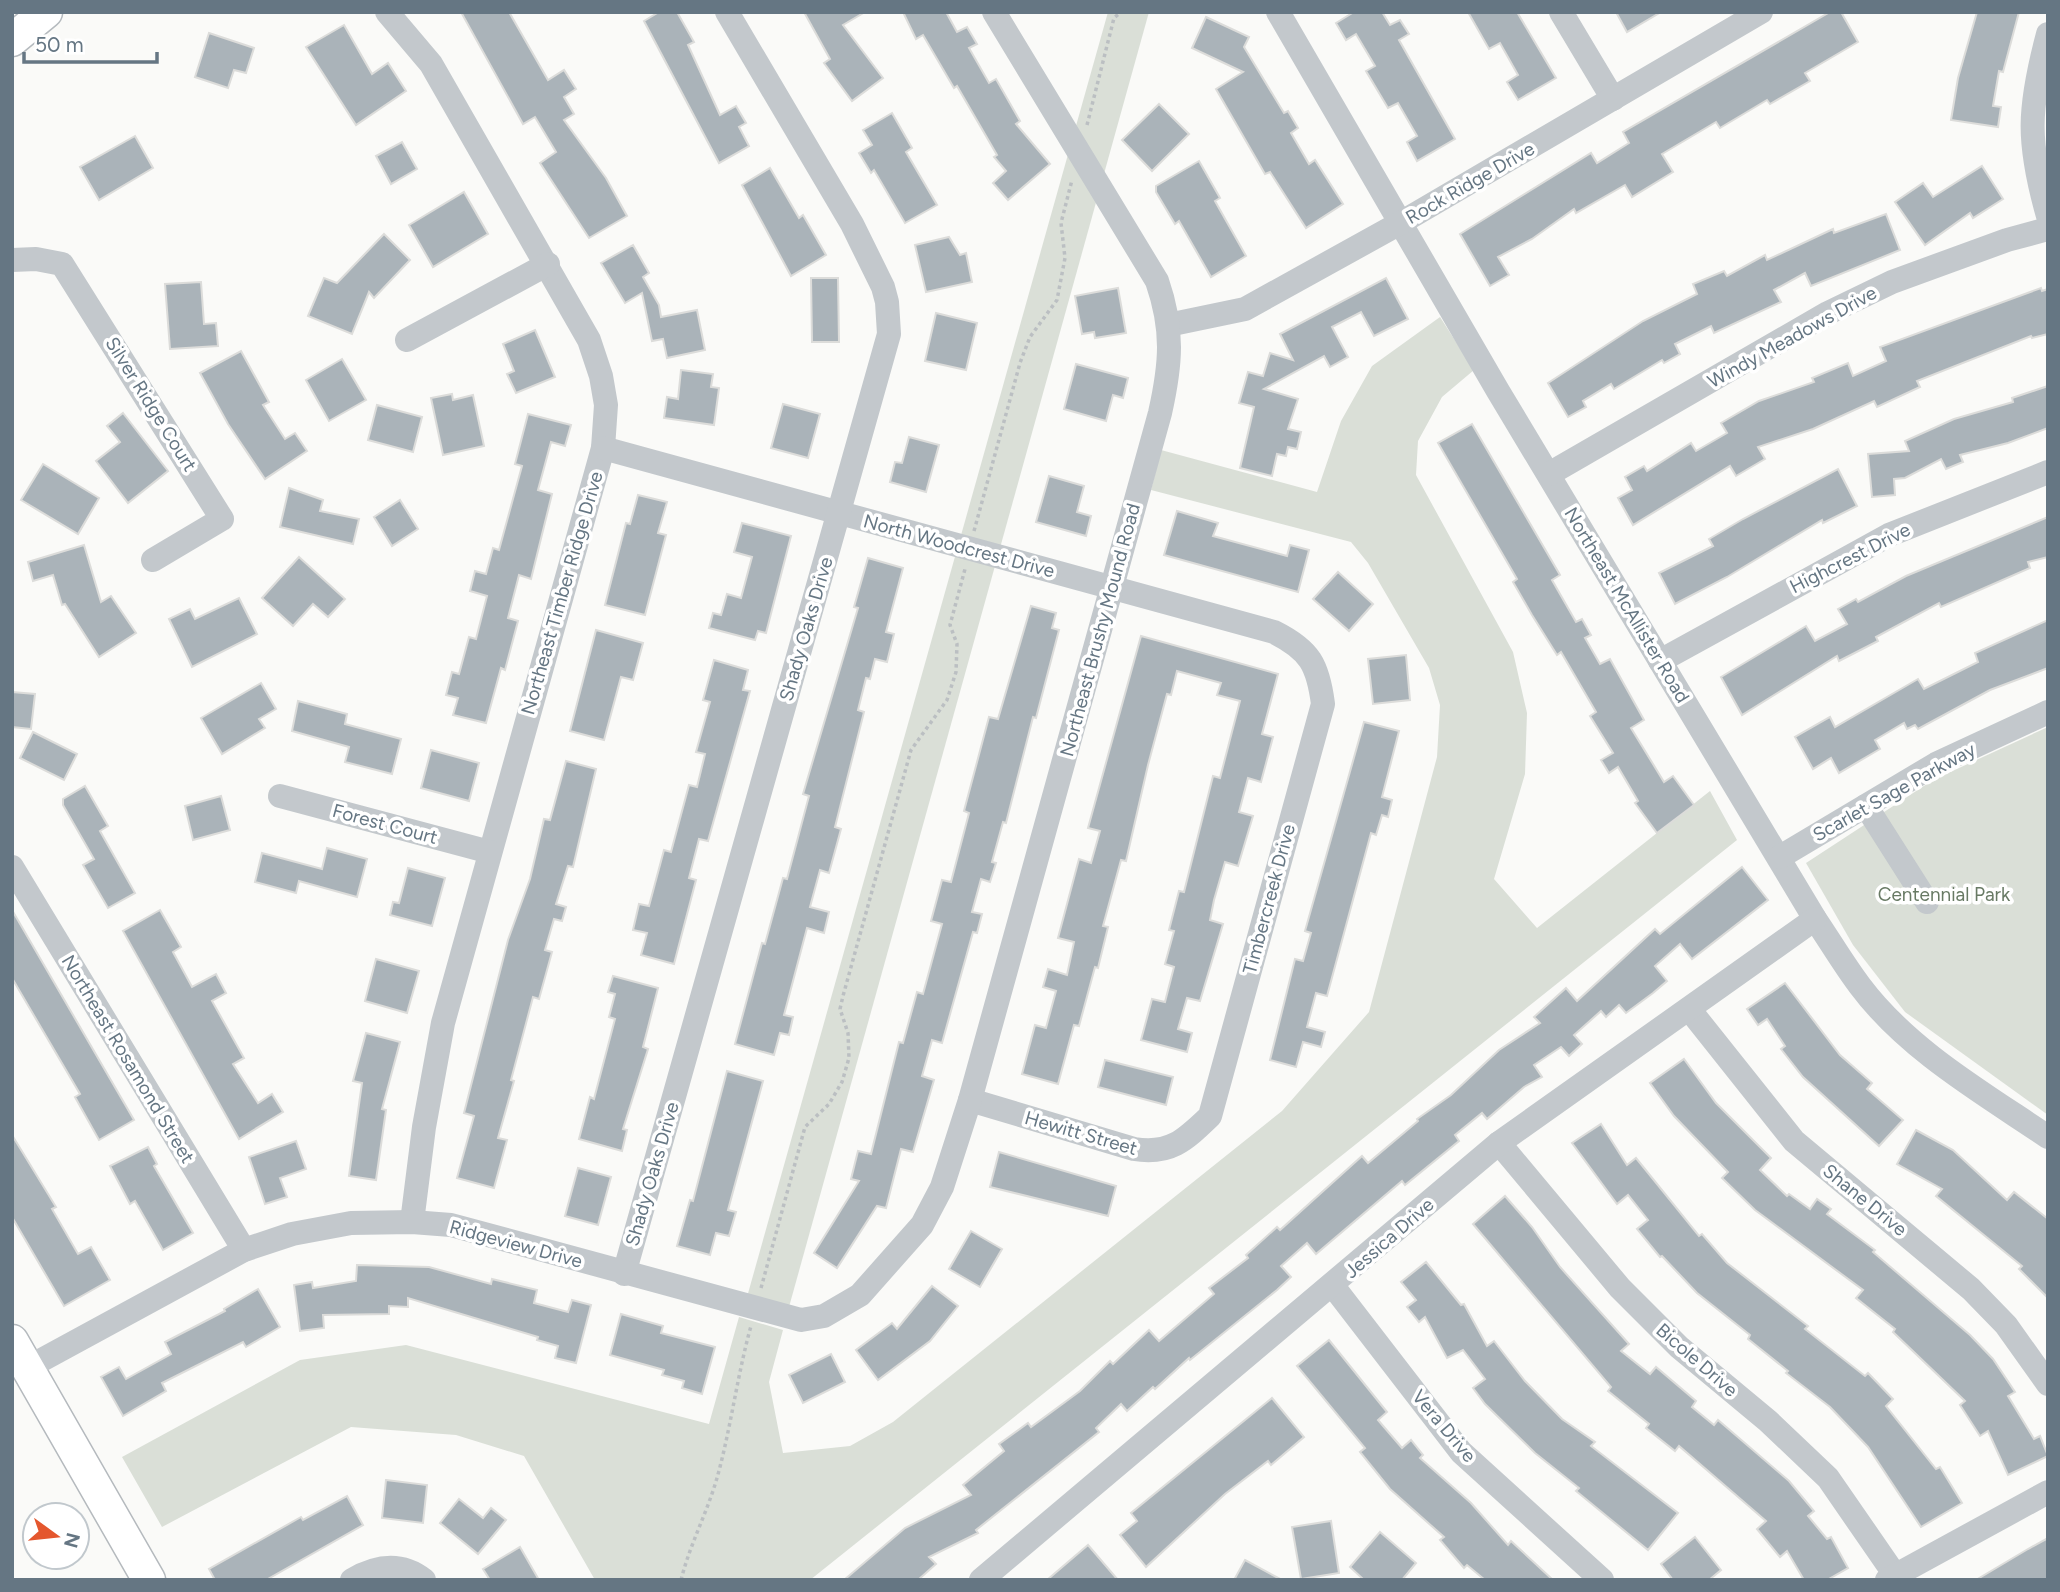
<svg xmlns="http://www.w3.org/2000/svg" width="2060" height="1592" font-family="Figtree,sans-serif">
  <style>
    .green { fill: #dadfd7 }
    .building { fill: #aab3b9; stroke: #dcdcda; stroke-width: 2 }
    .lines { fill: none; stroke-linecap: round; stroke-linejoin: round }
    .major-casing { stroke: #b5babe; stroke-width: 35 }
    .path { stroke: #bbbfc2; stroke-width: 3.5; stroke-dasharray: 3.5 3.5; stroke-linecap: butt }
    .minor { stroke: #c3c8cc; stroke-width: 24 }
    .major { stroke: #fff; stroke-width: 32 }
    .labels { text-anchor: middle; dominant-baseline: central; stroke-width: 7; stroke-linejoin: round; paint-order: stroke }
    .street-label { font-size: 19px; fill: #657683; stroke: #fff }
    .park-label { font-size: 19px; fill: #687a64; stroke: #fff }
  </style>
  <rect width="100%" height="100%" fill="#fafaf8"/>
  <g class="green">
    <path d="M1108,12h41l-360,1295 -42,-10z"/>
    <path d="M1440,317l34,53 -32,27 -24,44 -2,34 97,177 14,61 -2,61 -31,105 43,49 173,-137 27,49 -927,740h-215l-71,-124 -68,-21 -105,-8 -189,100 -40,-70 178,-97 106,-15 303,79 30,-107 44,13 -14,52 14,71 67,-7 43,-24 389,-311 87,-99 68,-255 3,-52 -11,-37 -61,-105 -17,-21 -200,-52 10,-40 156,42 24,-71 31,-55z"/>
    <path d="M2048,727v388l-143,-103 -52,-67 -47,-82 127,-83z"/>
  </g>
  <g class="building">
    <path d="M461,12h48l39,68 16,-10 12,19 -12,8 10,17 -10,6 42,58 21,38 -38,22 -49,-75 16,-11 -21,-35 -12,7z"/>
    <path d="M659,12h18l17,30 -6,3 32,70 16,-9 10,17 -7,4 10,19 -30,17 -75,-142z"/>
    <path d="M804,12h61l-22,13 40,53 -31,23 -28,-38 6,-4z"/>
    <path d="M903,12h43l11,20 10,-5 10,17 -8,4 20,35 7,-4 24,42 -4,3 34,40 -42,36 -15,-17 13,-12 -12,-14 3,-2 -40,-69 -3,2 -31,-53 -7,4z"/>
    <path d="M1354,12h28l8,13 10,-5 9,14 -10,6 56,99 -38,22 -10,-19 10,-6 -19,-33 -10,5 -22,-37 9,-5 -19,-32 -10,6 -10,-17z"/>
    <path d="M1468,12h49l39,66 -38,22 -11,-18 11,-7 -18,-32 -11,6z"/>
    <path d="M1616,12h45l-34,20z"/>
    <path d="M1830,12h11l17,30 -53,31 5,8 -40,23 -3,-4 -47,28 -4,-6 -54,32 11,18 -41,25 -7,-12 -49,28 -2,-4 -42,30 -34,18 11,18 -19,11 -30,-52 131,-81 6,10 32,-20 -6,-11z"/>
    <path d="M1977,12h42l-16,60 -4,-1 -6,35 8,1 -3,20 -47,-7 7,-42z"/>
    <path d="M1206,17l43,20 -5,10 40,66 4,-2 10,17 -7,5 18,31 6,-4 28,44 -37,24 -36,-56 -5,2 -49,-85 27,-17 -51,-24z"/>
    <path d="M344,25l28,49 16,-11 18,28 -50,34 -50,-78z"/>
    <path d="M209,33l45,15 -8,25 -12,-3 -6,18 -33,-11z"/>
    <path d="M1159,104l30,30 -37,37 -30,-31z"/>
    <path d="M892,113l20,35 -6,4 31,53 -32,18 -31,-53 -3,3 -12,-20 13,-8 -9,-15z"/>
    <path d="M135,136l18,32 -54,32 -19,-33z"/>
    <path d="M402,142l15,27 -26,15 -15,-28z"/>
    <path d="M1199,161l21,37 -5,3 31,55 -35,21 -32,-56 -4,3 -19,-32v-6z"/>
    <path d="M1982,166l21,33 -30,19 -3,-5 -45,32 -30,-43 28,-19 10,14z"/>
    <path d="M770,168l29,50 4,-3 23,40 -35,21 -49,-91z"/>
    <path d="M464,192l24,42 -55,33 -24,-42z"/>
    <path d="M1886,214l14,36 -89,36 -6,-13 -31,17 7,12 -67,31 -3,-7 -36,18 5,10 -16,9 -2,-3 -48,29 -3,-5 -28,17 3,6 -18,10 -20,-34 95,-62 54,-27 -4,-10 31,-13 3,5 38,-21 2,5 66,-31 1,4z"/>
    <path d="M384,234l26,26 -36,38 -5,-6 -17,42 -44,-18 16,-38 13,5z"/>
    <path d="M949,237l11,18 6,-2 6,29 -46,10 -11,-47z"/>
    <path d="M633,245l16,28 -6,4 16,28 2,12 36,-7 8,40 -38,8 -4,-19 -11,2 -10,-48 -17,10 -24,-40z"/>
    <path d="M811,278h27l1,64h-27z"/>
    <path d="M1386,278l22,41 -34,17 -13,-24 -29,15 16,30 -18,10 -6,-11 -60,33 34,10 -10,30 13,3 -4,17 -9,-2 -2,9 -9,-2 -5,22 -32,-8 14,-61 -15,-4 9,-31 15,4 7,-23 23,7 -13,-26z"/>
    <path d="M201,282l3,42 12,-1 2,23 -48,3 -5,-65z"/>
    <path d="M1118,288l8,45 -31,5 -1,-6 -12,2 -7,-38z"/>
    <path d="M2041,288l1,3 6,-2v45l-16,4 -1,-2 -114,45 3,6 -43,20 -3,-6 -61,28 -55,18 7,12 -29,17 -6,-10 -97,59 -15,-27 14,-8 -7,-13 19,-11 3,5 44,-28 5,8 31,-18 -6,-10 38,-22 55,-19 -2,-4 36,-15 5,13 33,-15 -6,-14z"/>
    <path d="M936,313l41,10 -11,47 -41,-9z"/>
    <path d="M535,330l20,47 -39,16 -9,-19 7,-3 -11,-27z"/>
    <path d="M241,351l28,51 -6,3 22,34 10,-6 12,18 -42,28 -37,-55 -28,-51z"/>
    <path d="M342,359l24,41 -37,21 -23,-41z"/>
    <path d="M1076,364l52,14 -5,20 -10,-3 -7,26 -42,-12z"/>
    <path d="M681,370l32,4 -2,13 8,1 -5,37 -50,-7 3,-21 11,2z"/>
    <path d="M2048,386v42l-40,15 -48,12 3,7 -17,7 -5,-10 -36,19 -11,1 1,16 -23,2 -4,-43 41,-3 -4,-10 49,-22 59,-17 -1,-4z"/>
    <path d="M452,394l1,6 20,-5 11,51 -41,9 -12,-57z"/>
    <path d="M783,404l37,10 -12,44 -37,-10z"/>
    <path d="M377,405l45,12 -9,35 -45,-12z"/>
    <path d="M123,413l45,58 -40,32 -32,-42 24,-19 -13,-16z"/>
    <path d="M528,414l43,11 -6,21 -14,-4 -13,48 14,4 -21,85 -12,-4 -11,43 10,3 -13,49 -4,-2 -15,55 -33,-8 5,-17 -12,-3 6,-23 7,2 10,-37 7,2 11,-43 -17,-5 5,-20 11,3 7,-26 6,2 23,-84 -7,-2z"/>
    <path d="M1472,424l88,151 -8,5 24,42 6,-3 9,16 -6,3 15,26 10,-5 34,61 -13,8 33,54 9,-6 21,29 -37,28 -22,-30 3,-2 -20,-34 -9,6 -8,-13 12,-7 -23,-37 6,-4 -35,-60 -4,3 -25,-40 -19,-33 4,-3 -79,-136z"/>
    <path d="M909,437l30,8 -13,47 -36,-10 5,-20 7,1z"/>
    <path d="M43,464l56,34 -21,36 -57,-34z"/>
    <path d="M1838,469l19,37 -34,17 -1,-3 -95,57 -52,27 -16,-31 54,-27 -4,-7 34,-20z"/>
    <path d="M1049,476l35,10 -7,26 14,4 -5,20 -50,-14z"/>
    <path d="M289,488l34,12 -3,11 39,8 -6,25 -73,-17z"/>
    <path d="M638,495l29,7 -9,31 8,2 -21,80 -40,-10 21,-82 4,1z"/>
    <path d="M400,500l18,29 -26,17 -18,-29z"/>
    <path d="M1177,511l41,12 -5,13 74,20 3,-11 19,5 -11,42 -134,-37z"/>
    <path d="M2048,517v40l-20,5 2,6 -89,39 -2,-4 -63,34 2,4 -39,20 -2,-5 -95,59 -21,-38 85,-51 9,15 32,-17 -9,-15 18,-10 2,3 48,-26z"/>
    <path d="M742,523l49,13 -25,97 -8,-2 -3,9 -46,-12 4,-15 8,2 6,-21 14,4 11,-41 -18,-5z"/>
    <path d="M84,545l17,57 10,-6 25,37 -37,24 -34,-53 -3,1 -9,-30 -20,6 -5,-19z"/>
    <path d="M299,557l46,42 -17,18 -15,-13 -20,22 -31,-28z"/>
    <path d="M868,558l35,10 -17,64 8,2 -7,28 -12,-3 -5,20 -4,-1 -8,32 6,2 -29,115 6,2 -12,44 -9,-3 -10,37 19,5 -5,21 -17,-5 -23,87 9,2 -4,18 -9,-2 -6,22 -39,-11 27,-101 3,1 18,-66 4,1 22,-83 -6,-2 55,-186 -4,-1z"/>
    <path d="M1338,572l35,32 -24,27 -36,-32z"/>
    <path d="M239,598l18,36 -65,33 -23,-48 21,-10 5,10z"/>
    <path d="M1031,606l25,7 -4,15 7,2 -23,88 -3,-1 -27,106 -3,-1 -11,40 4,1 -6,19 -9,-3 -9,33 10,2 -5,19 -4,-1 -31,111 -10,-3 -10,36 12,4 -21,72 -12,-3 -15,59 -9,-2 -40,62 -23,-15 45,-72 -8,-2 7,-28 13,3 28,-112 4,1 14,-51 6,2 19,-70 -11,-3 11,-41 9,2 18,-69 -5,-2 25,-94 9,2z"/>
    <path d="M2048,620v48l-58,22 -72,39 -3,-4 -8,4 -3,-6 -29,17 5,9 -41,24 -8,-15 -18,11 -18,-32 35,-20 5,10 83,-48 6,10 54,-27 -3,-9z"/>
    <path d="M596,630l47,13 -10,37 -12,-3 -17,63 -34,-9z"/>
    <path d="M1141,636l137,38 -16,60 11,3 -12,45 -13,-4 -9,34 14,4 -15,50 -13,-4 -11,38 -4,20 13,4 -23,77 -13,-3 -9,31 14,4 -5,19 -46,-12 11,-41 13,3 9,-35 -9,-3 9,-33 -5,-1 10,-39 5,1 29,-116 7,2 20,-77 -23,-6 4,-12 -44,-12 -6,24 -4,-1 -19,71 -22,96 -5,-1 -18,66 5,1 -10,41 -3,-1 -16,59 -5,-1 -16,59 -36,-10 13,-49 11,3 10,-37 -13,-4 5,-18 19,6 7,-33 -16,-4 21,-79 12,4 9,-32 -12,-3z"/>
    <path d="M1406,655l4,45 -37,4 -5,-45z"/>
    <path d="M714,660l34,10 -5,20 7,1 -42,150 -9,-2 -10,39 7,2 -22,84 -33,-9 6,-22 -14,-3 6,-26 10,2 15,-56 7,2 18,-67 8,2 8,-33 -9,-2 14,-50 -7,-2z"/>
    <path d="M261,683l15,26 -17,10 6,9 -43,26 -21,-36z"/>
    <path d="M12,692l23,2 -4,35 -19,-2z"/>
    <path d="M298,701l49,13 -2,10 56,15 -9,35 -47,-12 4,-15 -57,-16z"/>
    <path d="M1364,722l35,9 -17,66 10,3 -4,17 -6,-2 -6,20 -5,-2 -44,163 -11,-3 -9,34 18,5 -4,15 -18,-5 -7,25 -26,-7 25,-101 8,2 8,-28 -6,-2z"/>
    <path d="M33,732l44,22 -13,26 -44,-22z"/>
    <path d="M431,750l48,13 -10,38 -48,-13z"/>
    <path d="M566,761l30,8 -23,98 -5,-1 -12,38 10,3 -4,14 -8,-2 -9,31 7,2 -13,47 -6,-2 -22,83 3,1 -16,57 9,2 -13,48 -37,-10 17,-62 -10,-3 44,-173 22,-61 14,-60 6,1z"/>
    <path d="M85,786l23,40 -8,5 35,62 -27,15 -25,-43 11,-6 -31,-54v-6z"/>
    <path d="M221,796l9,34 -37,10 -8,-34z"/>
    <path d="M327,848l40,11 -10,38 -58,-16 -3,12 -41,-11 7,-29 60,16z"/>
    <path d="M1742,867l26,33 -76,59 -12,-15 -25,22 12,15 -14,12 -27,20 -7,-8 -13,12 -5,-6 -27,24 8,9 -13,12 -8,-9 -27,18 8,12 -18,10 -37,32 -5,-6 -27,22 4,6 -54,44 -3,-4 -86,73 -9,-11 -26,23 10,11 -14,13 -87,70 -1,-2 -34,31 -2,-2 -26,24 -6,-7 -25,24 3,4 -123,98 2,3 -49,24 7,7 -18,16h-74l61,-52 66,-33 -8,-10 41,-34 -5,-7 29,-21 3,4 49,-36 30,-30 3,3 36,-34 10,11 55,-47 -5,-6 39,-30 -2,-3 31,-28 3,3 82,-74 6,7 50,-42 -1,-2 34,-24 48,-45 41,-27 -6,-6 32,-29 11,13 78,-72 5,5z"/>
    <path d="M408,868l37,10 -13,48 -42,-11 3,-13 6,1z"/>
    <path d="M12,910l122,210 -35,20 -24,-43 5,-3 -68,-116z"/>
    <path d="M160,910l21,37 -8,5 19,35 24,-13 10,19 -14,8 32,57 -11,6 25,39 14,-9 11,18 -44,27 -116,-208z"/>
    <path d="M376,959l43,12 -12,42 -42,-12z"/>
    <path d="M613,976l45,12 -15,59 5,2 -25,80 4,1 -5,21 -43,-12 11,-42 4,2 21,-80 -6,-2 6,-23 -7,-2z"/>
    <path d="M1785,983l55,72 32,28 -5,6 36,31 -24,26 -76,-69 -22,-28 4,-3 -18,-27 -9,6 -11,-16z"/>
    <path d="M366,1033l34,9 -18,67 4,1 -10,70 -27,-4 13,-93 -9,-2z"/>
    <path d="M1684,1059l32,44 55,55 -11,12 27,26 2,-2 21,15 7,-10 14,10 -4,5 48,36 -2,2 97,83 23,24 22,33 -7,4 26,43 6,-3 8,20 -40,19 -20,-44 -8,5 -20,-31 5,-4 -72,-69 2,-3 -39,-31 7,-8 -108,-80 -33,-32 6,-6 -54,-56 -24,-33z"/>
    <path d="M1105,1060l68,17 -7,28 -68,-18z"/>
    <path d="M727,1071l36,10 -35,129 8,2 -7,24 -13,-3 -6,22 -33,-9 13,-46 3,1z"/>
    <path d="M1601,1124l26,41 9,-7 63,78 3,-2 25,29 81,63 -3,3 60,47 3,-3 25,26 -7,7 50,63 4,-2 22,36 -41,24 -53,-80 -38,-40 -44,-34 2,-2 -40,-32 2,-4 -53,-42 -35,-37 -2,1 -23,-28 11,-9 -20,-25 -11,9 -45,-61z"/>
    <path d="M1916,1130l37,20 54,50 7,-8 34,27v79l-29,-29 3,-3 -86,-70 6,-7 -45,-25z"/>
    <path d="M12,1135l44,72 -4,2 26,45 13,-7 19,33 -46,26 -52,-89z"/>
    <path d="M296,1141l10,28 -26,9 7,19 -22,7 -16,-47z"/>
    <path d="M148,1147l9,17 -3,2 39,67 -30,17 -28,-49 -5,3 -20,-38z"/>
    <path d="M999,1152l117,34 -8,30 -118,-29z"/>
    <path d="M578,1168l33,9 -13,48 -33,-9z"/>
    <path d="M1505,1196l27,31 28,40 69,77 -8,7 29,23 6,-7 40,34 -4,6 22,18 4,-5 71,61 25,30 -6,5 19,23 4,-2 17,31 -21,12h-23l-17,-29 -7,6 -23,-28 9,-8 -87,-75 -4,5 -29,-23 3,-4 -41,-33 3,-4 -138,-163z"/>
    <path d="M971,1231l31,18 -22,38 -31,-18z"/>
    <path d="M1426,1262l35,43 3,-1 23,42 7,-5 31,40 37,38 33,23 -4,4 87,67 -30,37 -72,-59 3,-3 -44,-35 -50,-49 -12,-16 12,-9 -22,-29 -16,8 -22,-41 -6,5 -12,-15 9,-7 -15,-18z"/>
    <path d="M357,1265l72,2 62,17 1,-5 45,11 -3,13 34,9 4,-12 19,5 -15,58 -21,-5 3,-12 -21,-6 1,-3 -130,-39v9l-19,-1v8l-66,1 1,13 -24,3 -6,-46 18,-3 1,6 43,-7z"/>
    <path d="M932,1286l26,20 -28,35 -52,39 -22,-30 36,-27 5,6z"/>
    <path d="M258,1289l22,38 -34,20 -3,-5 -81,41 4,8 -43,25 -22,-39 18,-10 7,12 45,-25 -6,-12 60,-31 -1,-2z"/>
    <path d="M621,1314l42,12 -2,7 54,14 -13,47 -20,-6 2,-7 -22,-6 2,-5 -54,-15z"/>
    <path d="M1329,1340l58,72 -9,8 24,28 9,-8 12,15 -3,3 51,45 37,42 3,-4 42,39h-68l-18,-15 -3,3 -24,-28 4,-3 -54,-48 -30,-37 5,-4 -68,-82z"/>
    <path d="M831,1354l14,28 -42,21 -14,-28z"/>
    <path d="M1272,1398l32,39 -33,28 -3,-4 -43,33 -79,73 -26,-32 17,-14 -6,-8z"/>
    <path d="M386,1480l41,5 -4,38 -41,-5z"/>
    <path d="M347,1496l16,29 -97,55h-51l-6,-11 92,-52 2,3z"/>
    <path d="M459,1499l24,19 8,-10 15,12 -28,34 -38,-31z"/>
    <path d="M1331,1521l8,52 -38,6 -9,-52z"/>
    <path d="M1380,1532l36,31 -14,17h-38l-14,-13z"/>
    <path d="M1695,1537l26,33 -12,10h-36l-12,-16z"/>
    <path d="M2048,1538v42h-72l52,-31z"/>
    <path d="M1088,1545l30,35h-71z"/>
    <path d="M520,1547l19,33h-49l-7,-11z"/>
    <path d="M1245,1560l37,20h-48z"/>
  </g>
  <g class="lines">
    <g class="major-casing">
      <g id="major">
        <path d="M12,40l34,-28"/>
        <path d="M12,1341l137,239"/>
      </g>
    </g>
    <g class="path">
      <path d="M1087,125l27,-107 7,-6"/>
      <path d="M974,531l46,-168 10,-26 27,-37 8,-42 -4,-35 11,-43"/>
      <path d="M761,1288l44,-161 24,-23 13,-22 7,-24 -1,-25 -8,-24 3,-13 68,-246 36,-50 9,-28 1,-28 -7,-19 15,-56"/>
      <path d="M681,1580c9,-36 26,-67 36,-102 14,-50 20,-102 34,-152"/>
    </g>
    <g class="minor">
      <path d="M387,12l44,52 158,276 12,36 5,29 -3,43 -160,575 -19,104 -12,95"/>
      <path d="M1278,12l220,379 317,528c15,22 29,46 45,67 48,64 123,107 188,151"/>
      <path d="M1561,12l52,87"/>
      <path d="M2048,34c-20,75 -21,108 0,182"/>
      <path d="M12,260l24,-1 26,5 160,255 -69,41"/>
      <path d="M1168,325l77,-16 157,-87 359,-210"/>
      <path d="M407,340l141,-76"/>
      <path d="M603,448l671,184c36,18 44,33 49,72l-113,412c-25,24 -40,39 -76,33l-164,-49"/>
      <path d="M1549,474l279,-161 64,-31 115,-42 41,-11"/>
      <path d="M1660,661l229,-126 159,-63"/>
      <path d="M280,796l210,56"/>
      <path d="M1866,806l61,96"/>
      <path d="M1780,857l156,-93 112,-52"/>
      <path d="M12,867l232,383"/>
      <path d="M1689,1009l105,132 177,148 35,36 42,59"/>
      <path d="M1499,1143l121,145 59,59 89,74 60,57 67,97"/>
      <path d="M624,1274l265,-940 -2,-32 -4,-15 -31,-63 -125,-212"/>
      <path d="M1333,1286l128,166 141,128"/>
      <path d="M27,1368l217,-118 48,-16 59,-11 61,-1 39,3 350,95 23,-4 36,-21 62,-70 20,-38 28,-87 190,-687c11,-49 14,-83 -3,-132l-163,-269"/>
      <path d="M352,1580c24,-14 49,-18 72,0"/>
      <path d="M981,1580l518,-437 316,-224"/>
      <path d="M1887,1580l161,-88"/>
    </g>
    <use href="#major" class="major"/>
  </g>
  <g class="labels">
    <g class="street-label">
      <text transform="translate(1470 183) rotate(-30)">Rock Ridge Drive</text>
      <text transform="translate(1792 337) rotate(-29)">Windy Meadows Drive</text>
      <text transform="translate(151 404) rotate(58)">Silver Ridge Court</text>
      <text transform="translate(959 546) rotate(15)">North Woodcrest Drive</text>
      <text transform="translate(1850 558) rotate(-27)">Highcrest Drive</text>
      <text transform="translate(562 593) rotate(-74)">Northeast Timber Ridge Drive</text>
      <text transform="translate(1627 605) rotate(59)">Northeast McAllister Road</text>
      <text transform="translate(806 629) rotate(-74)">Shady Oaks Drive</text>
      <text transform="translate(1100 630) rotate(-75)">Northeast Brushy Mound Road</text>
      <text transform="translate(1894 792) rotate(-29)">Scarlet Sage Parkway</text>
      <text transform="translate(385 824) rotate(15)">Forest Court</text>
      <text transform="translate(1269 899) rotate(-75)">Timbercreek Drive</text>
      <text transform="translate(128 1059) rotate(59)">Northeast Rosamond Street</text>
      <text transform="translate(1081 1133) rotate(16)">Hewitt Street</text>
      <text transform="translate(652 1174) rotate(-74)">Shady Oaks Drive</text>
      <text transform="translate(1865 1200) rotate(39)">Shane Drive</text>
      <text transform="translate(1389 1238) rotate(-41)">Jessica Drive</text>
      <text transform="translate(516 1244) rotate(15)">Ridgeview Drive</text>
      <text transform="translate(1697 1360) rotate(41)">Bicole Drive</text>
      <text transform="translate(1444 1426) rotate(50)">Vera Drive</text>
    </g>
    <g class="park-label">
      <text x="1944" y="894">Centennial Park</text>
    </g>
  </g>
  <rect width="2060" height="1592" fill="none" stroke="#657683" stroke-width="28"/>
  <g transform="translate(56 1536) rotate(105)"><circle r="33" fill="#ffffff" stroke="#c1c8cd" stroke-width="2"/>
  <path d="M0-5L12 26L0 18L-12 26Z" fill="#e4572e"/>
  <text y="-10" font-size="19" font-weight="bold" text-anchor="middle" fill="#657683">N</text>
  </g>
  <path d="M24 52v10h133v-10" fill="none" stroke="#657683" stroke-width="3.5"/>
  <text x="35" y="52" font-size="21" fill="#657683" stroke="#ffffff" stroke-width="5" paint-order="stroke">50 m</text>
</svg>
